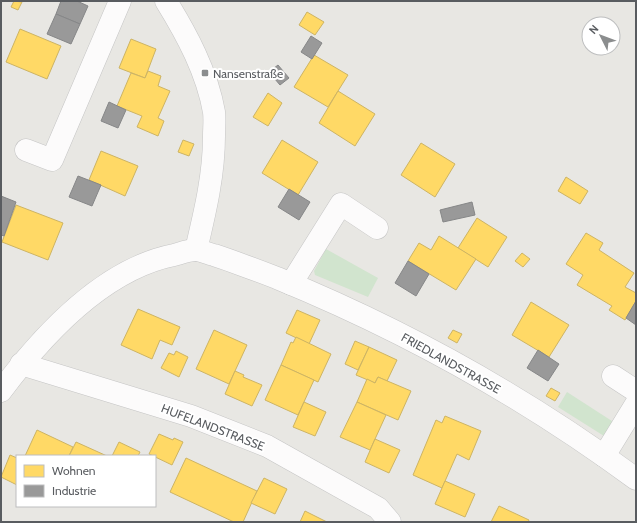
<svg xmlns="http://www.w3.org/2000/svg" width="637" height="523" font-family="Cabin,sans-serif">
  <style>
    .green { fill: #d1e4ce }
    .homes { fill: #ffd966; stroke: #cdb464 }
    .industry { fill: #999; stroke: #868788 }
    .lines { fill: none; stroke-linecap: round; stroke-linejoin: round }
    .street-casing { stroke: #c5c5c5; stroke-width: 23 }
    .street { stroke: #fcfbfb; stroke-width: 22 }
    .poi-dot { fill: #8b8d8e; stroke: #fff; stroke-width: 1.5 }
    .labels { text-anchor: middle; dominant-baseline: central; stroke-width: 4; stroke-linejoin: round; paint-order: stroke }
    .poi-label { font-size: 12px; fill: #595c60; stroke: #fff; text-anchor: start }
    .street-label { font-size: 12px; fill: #595c60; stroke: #fff }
  </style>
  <rect width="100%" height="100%" fill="#e8e7e3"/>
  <g class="green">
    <path d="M326,249l52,29 -10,19 -53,-22 -1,-4z"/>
    <path d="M567,392l48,31 -11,13 -46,-29z"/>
  </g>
  <g class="homes">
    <path d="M14,1l8,1 -4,8 -7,-3z"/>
    <path d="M307,12l17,10 -9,13 -16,-10z"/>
    <path d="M20,29l41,17 -14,33 -41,-17z"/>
    <path d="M131,39l25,10 -11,29 -26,-10z"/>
    <path d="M314,55l34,20 -20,32 -34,-20z"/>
    <path d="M148,71l13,5 -3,10 12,5 -12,27 6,3 -6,15 -21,-9 5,-11 -25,-10 14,-33 14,5z"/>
    <path d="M338,91l37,23 -20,32 -36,-23z"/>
    <path d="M268,93l14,10 -14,23 -15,-9z"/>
    <path d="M183,140l11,4 -5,12 -11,-4z"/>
    <path d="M282,140l36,22 -20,33 -36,-22z"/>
    <path d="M421,143l34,21 -20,33 -34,-22z"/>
    <path d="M101,151l37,15 -13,30 -36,-16z"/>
    <path d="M566,177l22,14 -8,13 -22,-13z"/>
    <path d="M16,205l47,18 -15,37 -46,-18z"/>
    <path d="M477,218l30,19 -19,30 -30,-19z"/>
    <path d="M586,233l17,10 -4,7 35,23 -9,14 11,6v8l-11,19 -16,-10 3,-4 -35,-21 6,-10 -17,-11z"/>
    <path d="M439,236l37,23 -20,31 -48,-29 11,-18 12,7z"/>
    <path d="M522,253l8,6 -7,8 -8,-6z"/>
    <path d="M531,302l38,23 -20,32 -37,-22z"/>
    <path d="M138,309l42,18 -8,18 -12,-5 -8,19 -31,-14z"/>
    <path d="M297,310l23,10 -11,24 -23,-11z"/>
    <path d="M214,330l33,15 -18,39 -33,-15z"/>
    <path d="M453,330l9,4 -5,9 -9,-5z"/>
    <path d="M296,337l35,17 -13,28 -37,-17 10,-23 2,1z"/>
    <path d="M355,341l14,6 -11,23 -13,-6z"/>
    <path d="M369,347l28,13 -10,21 -9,-4 -3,6 -19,-8z"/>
    <path d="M176,351l12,6 -9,20 -18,-9 8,-15 5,2z"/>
    <path d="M281,365l33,15 -16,35 -33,-15z"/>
    <path d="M235,371l9,4 -1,2 19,8 -10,21 -27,-12z"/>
    <path d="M378,377l33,14 -13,29 -41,-18 10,-23 8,4z"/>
    <path d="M551,388l9,5 -5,8 -9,-5z"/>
    <path d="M304,402l22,10 -11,24 -22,-9z"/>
    <path d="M357,402l29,13 -16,35 -30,-13z"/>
    <path d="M445,416l36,15 -12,29 -12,-6 -15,34 -29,-13 23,-55 6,3z"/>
    <path d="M37,430l36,17 -4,9h-44z"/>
    <path d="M159,434l14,6 1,-2 9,4 -11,23 -23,-11z"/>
    <path d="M375,439l25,11 -11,23 -24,-11z"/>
    <path d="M76,442l31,14h-38z"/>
    <path d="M119,442l21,10 -2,4h-26z"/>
    <path d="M10,455l7,3v27l-16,-8z"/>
    <path d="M186,458l71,33 -14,31h-9l-64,-30z"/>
    <path d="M264,478l23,11 -12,25 -24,-11z"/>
    <path d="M445,481l30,13 -10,23 -30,-13z"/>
    <path d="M499,506l30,14 -1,2h-37z"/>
    <path d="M305,511l22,11h-27z"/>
  </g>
  <g class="industry">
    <path d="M61,1h16l11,5 -8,18 -24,-10z"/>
    <path d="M56,14l24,10 -9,20 -24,-10z"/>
    <path d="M311,36l11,7 -10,16 -11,-7z"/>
    <path d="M278,65l11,13 -9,7 -11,-13z"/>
    <path d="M109,102l17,8 -8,18 -17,-7z"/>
    <path d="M78,176l23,9 -9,21 -23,-9z"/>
    <path d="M289,189l21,13 -11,18 -21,-13z"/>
    <path d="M1,196l15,6 -12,34 -3,-1z"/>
    <path d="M472,202l3,13 -32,7 -3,-12z"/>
    <path d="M408,261l21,13 -13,22 -21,-13z"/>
    <path d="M636,301v24l-10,-7z"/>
    <path d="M538,350l21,14 -11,17 -21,-13z"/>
  </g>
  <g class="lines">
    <g class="street-casing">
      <g id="street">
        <path d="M166,1c21,34 41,71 48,111 1,8 0,16 0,24 0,39 -9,76 -18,114"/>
        <path d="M26,150l26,10 68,-159"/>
        <path d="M291,284l50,-80 36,24"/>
        <path d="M21,364l170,52 76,30 111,62 12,14"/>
        <path d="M613,376l23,15"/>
        <path d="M1,391c41,-55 102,-122 173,-136 7,-2 15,-5 22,-5 5,0 12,4 18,5 21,7 42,15 63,23 127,52 249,120 359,201"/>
        <path d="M604,456l32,-52"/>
      </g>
    </g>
    <use href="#street" class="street"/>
  </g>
  <rect class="poi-dot" x="201" y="69" width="8" height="8" rx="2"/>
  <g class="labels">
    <g class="poi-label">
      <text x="213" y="73">Nansenstraße</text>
    </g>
    <g class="street-label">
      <text transform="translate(451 363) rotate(29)">FRIEDLANDSTRASSE</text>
      <text transform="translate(213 427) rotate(21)">HUFELANDSTRASSE</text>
    </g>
  </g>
  <rect width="637" height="523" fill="none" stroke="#595c60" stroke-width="4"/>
  <rect x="16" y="455" width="140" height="52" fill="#ffffff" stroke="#bdbebf"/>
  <rect x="24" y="465" width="20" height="12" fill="#ffd966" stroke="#bdbebf"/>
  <text x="52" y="475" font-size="12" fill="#595c60">Wohnen</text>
  <rect x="24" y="485" width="20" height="12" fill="#999999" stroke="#bdbebf"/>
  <text x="52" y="495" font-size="12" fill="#595c60">Industrie</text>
  <g transform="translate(601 36) rotate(312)"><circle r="19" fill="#ffffff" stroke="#bdbebf"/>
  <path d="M0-3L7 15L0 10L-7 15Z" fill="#8b8d8e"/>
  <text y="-6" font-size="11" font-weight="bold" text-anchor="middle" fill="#595c60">N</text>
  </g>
</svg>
